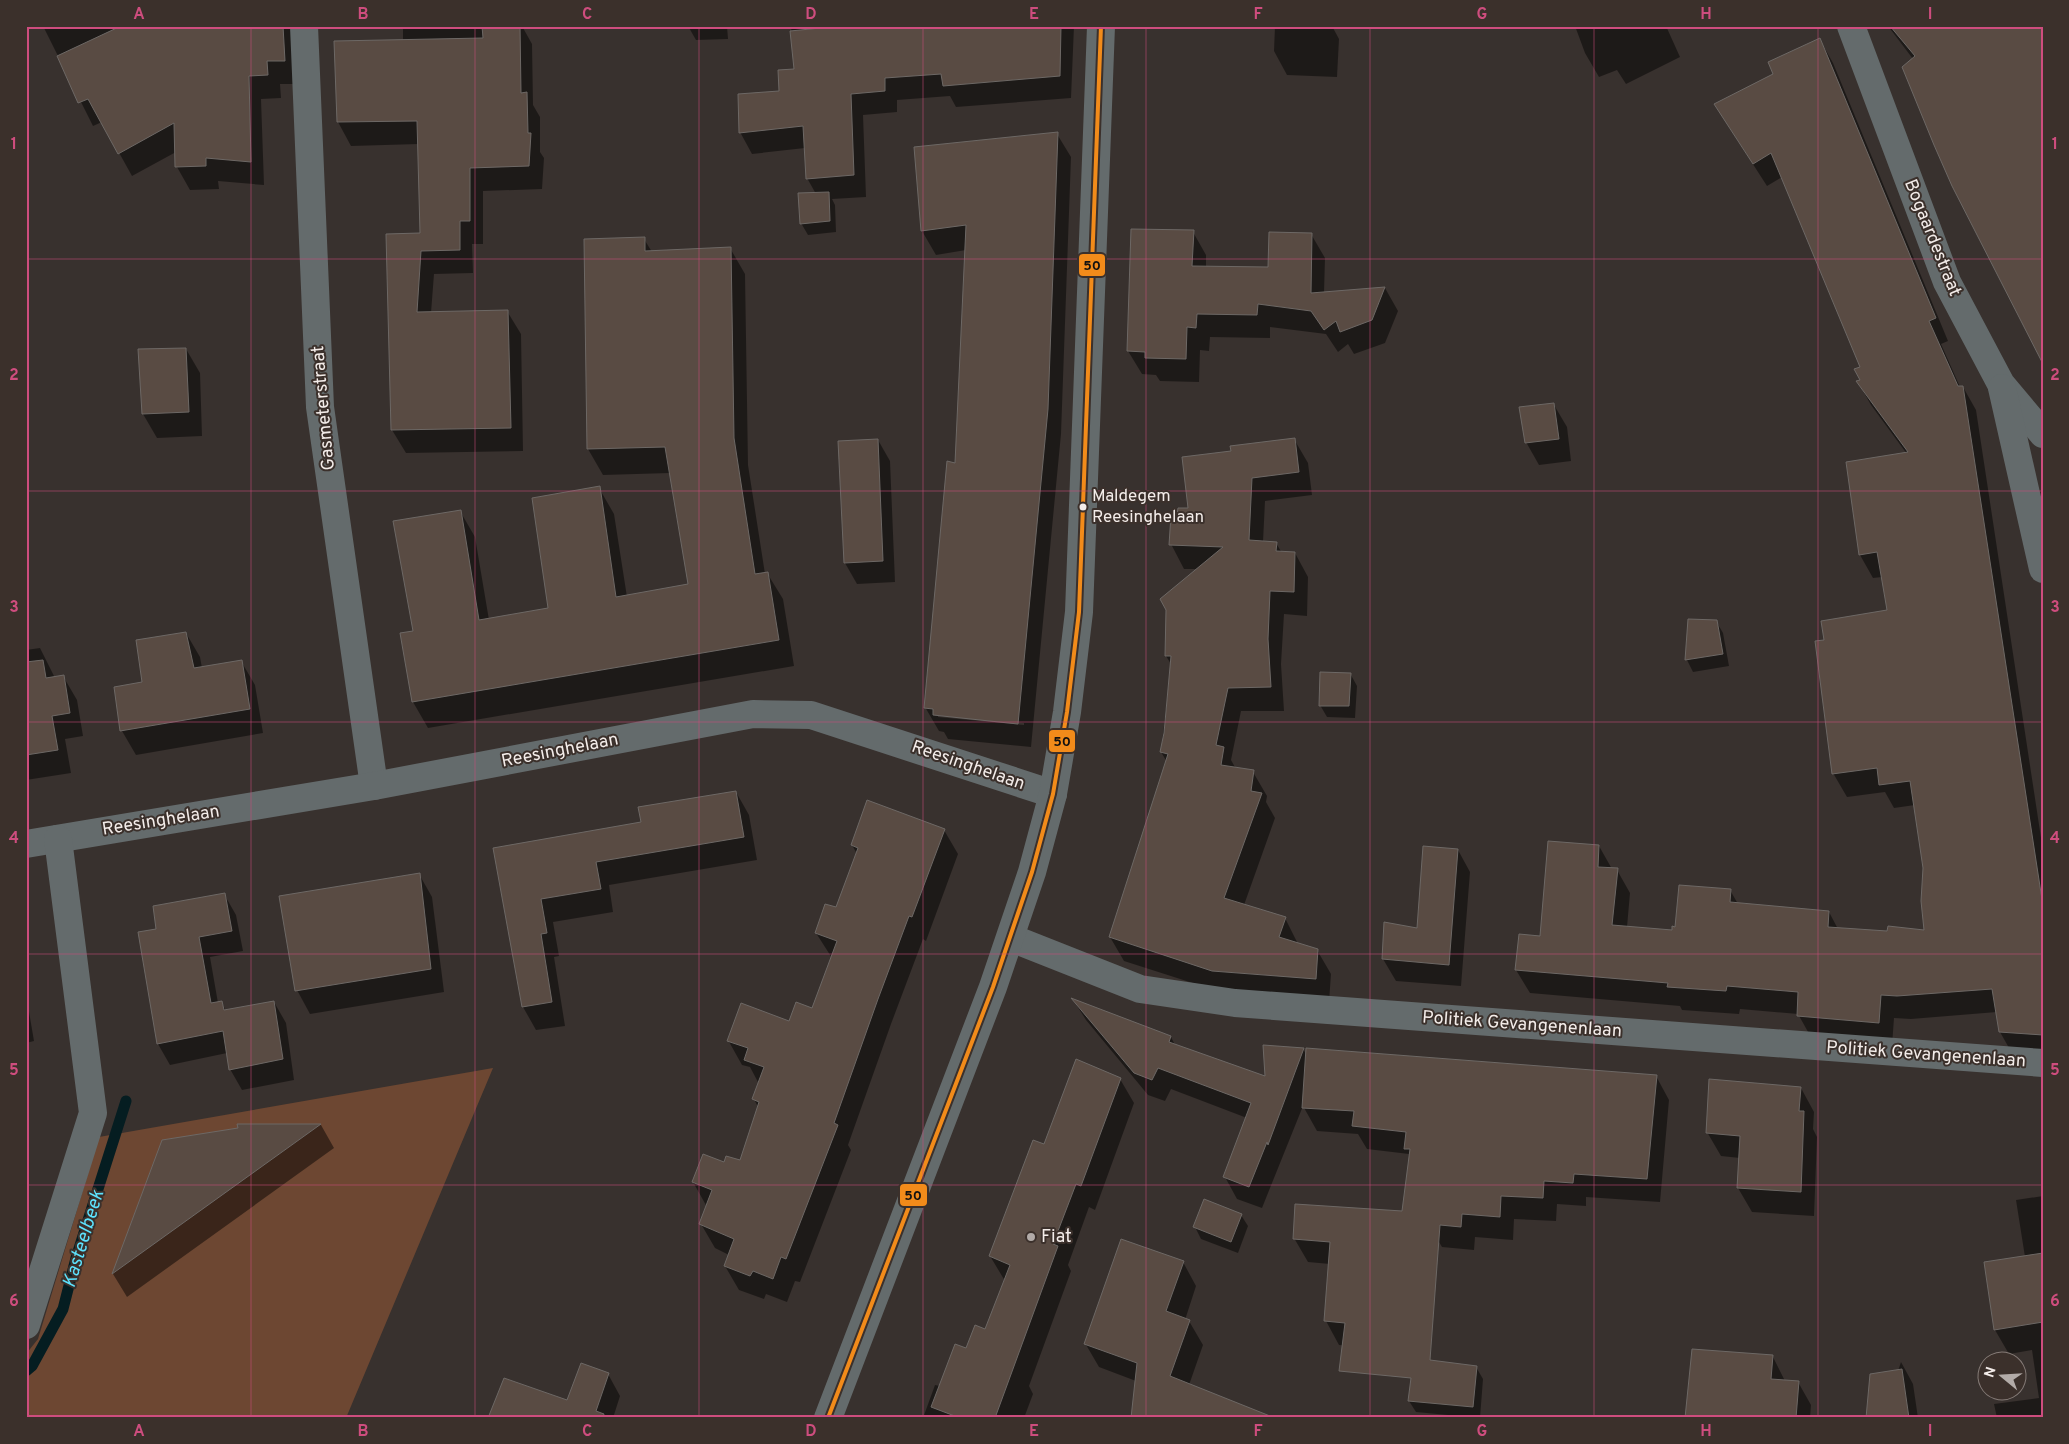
<svg xmlns="http://www.w3.org/2000/svg" width="2069" height="1444" font-family="Overpass,sans-serif">
  <style>
    .green { fill: #6d4732 }
    .shadow { fill: #0007; fill-rule: evenodd }
    .lines { fill: none; stroke-linecap: round; stroke-linejoin: round }
    .stream { stroke: #051d21; stroke-width: 11 }
    .building { fill: #594b43; stroke: #6d6865 }
    .minor { stroke: #646b6c; stroke-width: 28 }
    .bus-1-casing { stroke: #3b302b; stroke-width: 8 }
    .bus-1 { stroke: #f28b1a; stroke-width: 4 }
    .grid { fill: none; stroke: #ce4d7e; stroke-width: 1; stroke-opacity: 0.55 }
    .bus-dot { fill: #f3ece9; stroke: #3b302b; stroke-width: 2 }
    .poi-dot { fill: #b2aba8; stroke: #3b302b; stroke-width: 2 }
    .labels { text-anchor: middle; dominant-baseline: central; stroke-width: 4; stroke-linejoin: round; paint-order: stroke }
    .bus-label { font-size: 17px; fill: #f3ece9; stroke: #3b302b; text-anchor: start }
    .street-label { font-size: 18px; fill: #f3ece9; stroke: #3b302b }
    .poi-label { font-size: 18px; fill: #f3ece9; stroke: #3b302b; text-anchor: start }
    .water-label { font-size: 19px; font-style: italic; fill: #5de2fd; stroke: #3b302b }
    .line-badge { stroke: #3b302b; stroke-width: 2 }
    .pale-badge-label { font-size: 14px; text-anchor: middle; font-weight: bold; fill: #111 }
    .neatline { fill: none; stroke: #ce4d7e; stroke-width: 2 }
    .grid-label { font-size: 16px; text-anchor: middle; font-weight: bold; fill: #ce4d7e }
  </style>
  <rect width="100%" height="100%" fill="#38312e"/>
  <path class="green" d="M493,1068l-147,350h-320v-64l12,-15 61,-202z"/>
  <g class="shadow">
    <path d="M43,26h252l2,58h-17l1,14 -20,1 3,86 -46,-4 1,8 -29,1 -13,-23 -1,-15 -44,24 -30,-54 -9,4z"/>
    <path d="M403,26h119l10,18 1,61 7,12v35l4,6 -2,31 -59,2v53h-11l1,29 -39,1 -3,39 76,-2 14,23 2,117 -117,2 -14,-23 29,-196 -2,-90 -68,2 -13,-24 -3,-79 68,-2z"/>
    <path d="M688,26h39l1,13 -32,1z"/>
    <path d="M791,26h283l-3,72 -115,9 -6,-11 -53,4v12l-34,3 3,82 -34,2 3,6 1,27 -28,3 -7,-12 15,-29 -9,-16 -2,-30 -53,6 -12,-22 40,-40 15,-21z"/>
    <path d="M1208,26h64v2z"/>
    <path d="M1275,26h57l7,13 -2,38 -50,-2 -13,-24z"/>
    <path d="M1575,26h91l14,31 -54,27 -9,-14 -18,7 -14,-24z"/>
    <path d="M1888,26h155l-130,33z"/>
    <path d="M1820,40l13,23 115,278 -7,3 19,43h3l13,23 67,441v206l-30,-2 -13,-23 -3,-20 -86,7 -17,-1 -2,28 -80,-7 -14,-25 -58,-5 -1,5 -57,-4 -2,-4 -150,-13 -14,-23 25,-33 58,-91 13,23 5,1 13,23 -3,34 46,4 57,-41 8,14 91,8 9,17 50,3 38,-1 -2,-63 -9,-63 -21,3 -9,-16 -38,5 -14,-24 -8,-132 63,-30 -6,-34 -9,1 -13,-23 47,-101 -36,-49 -13,-23 3,-2v-12l-79,-191 -15,9 -38,-59 45,-52z"/>
    <path d="M1057,134l14,23 -10,277 -30,313 -83,-8 -4,-7 -5,-1 -14,-24 31,-243 10,-214 -30,5 -14,-24 -6,-83zM938,715l86,8v2l-86,-8z"/>
    <path d="M1193,232l13,23v12l63,2 42,-35 14,24 -1,35 61,-5 13,23 -13,32 -31,11 -6,-10 -10,8 -12,-18 -56,-7v11l-60,-1 -1,14 -9,-1 -1,32 -39,-1 -4,-6 -14,-1 -14,-23z"/>
    <path d="M644,239l8,13 78,-4 15,26 3,191 17,109 2,-1 16,26 11,67 -366,62 -15,-26 -12,-67 14,-3 45,-121 15,26 14,83 61,-11 49,-121 15,26 13,83 63,-12 -20,-112 -67,2 -15,-26z"/>
    <path d="M186,349l14,24 2,63 -45,2 -14,-24z"/>
    <path d="M1554,405l13,22 4,34 -32,4 -13,-23z"/>
    <path d="M1294,439l14,24 4,32 -47,6 -2,41 13,1 6,10h13l13,24 -1,39 -23,-2 -3,50 3,47h-43l-10,49 5,9 17,3 14,24 -1,6 9,16 -31,87 41,13 13,26 19,6 14,24 -2,28 -102,-8 -103,-33 -14,-24 57,-175 -6,-10 10,-88 -5,-8 32,-87h-14l-13,-25 8,-27 10,-8 43,-57z"/>
    <path d="M878,440l12,21 5,121 -38,2 -12,-21 -5,-121z"/>
    <path d="M1690,620l26,1 7,12 6,33 -36,6 -6,-12z"/>
    <path d="M186,633l14,24 2,11 39,-7 14,24 8,48 -127,22 -14,-24 -7,-43 29,-5z"/>
    <path d="M40,648l15,30 8,-2 14,24 6,36 -18,3 6,34 -45,7v-130z"/>
    <path d="M1351,675l6,11 -2,32 -28,-1 -7,-12z"/>
    <path d="M736,792l13,23 8,45 -148,25 4,27 -60,10 6,34 -5,1 11,69 -29,4 -13,-23 -28,-158 147,-26z"/>
    <path d="M944,830l14,24 -32,87 -3,-2 -32,85 -43,121 3,5 -51,132 -5,-1 -8,21 -21,-8 -2,5 -25,-9 -14,-24 4,-11 -14,-7 -14,-24 6,-17 -14,-25 32,-19 16,-1 17,-55 -4,-8 5,-15 -9,-17 -8,-2 -14,-25 62,-17 23,-14 19,-51 -16,-25 21,-24 20,-55 -5,-9z"/>
    <path d="M1458,850l12,22 -9,114 -65,-5 -13,-22 3,-35 32,5z"/>
    <path d="M419,874l13,23 12,95 -134,22 -13,-24z"/>
    <path d="M224,894l12,21 7,36 -33,6 8,46h4l4,8 48,-9 12,21 8,57 -52,10 -12,-21 -3,-16 -57,12 -12,-21 -19,-111 19,-3z"/>
    <path d="M26,994l8,47 -8,2z"/>
    <path d="M1074,1001l97,36 4,8 91,33 37,-29 4,7 349,20 13,24 -9,102 -74,-5v9l-29,-2 -1,17 -42,-2 -1,21 -38,-3 -1,13 -32,-3 -3,-5 -23,-3 -7,-85 -42,-5 -9,-15 -41,-3 -14,-25 -41,102 -25,-9 -12,-22 22,-59 -76,-29 -6,12 -17,-6 -62,-75z"/>
    <path d="M1120,1079l14,24 -39,107 -6,-3 -21,58 3,6 -42,115 4,8 -9,24h-101l12,-33 5,1 27,-37 19,-18 19,-50 -15,-25 54,-111z"/>
    <path d="M1801,1088l13,24 -1,17 4,8 -3,79 -62,-4 -14,-24 2,-30 -19,-2 -14,-24z"/>
    <path d="M239,1125h82l13,23 -207,149 -14,-23 51,-134 75,-11z"/>
    <path d="M2043,1196v222h-46l-3,-14 45,-6 -7,-48 -23,4 -14,-24 -10,-67 40,-6 -9,-57z"/>
    <path d="M1374,1210l-1,138 -34,-3 -13,-24 4,-57 -22,-2 -14,-24z"/>
    <path d="M1241,1215l7,11 -10,27 -37,-14 -6,-12z"/>
    <path d="M1183,1262l13,24 -11,34 4,1 14,24 -14,40 -53,-4 -37,-14 -14,-24z"/>
    <path d="M1773,1357l12,24 13,1 13,23 -1,13h-124z"/>
    <path d="M1901,1362l12,22 5,34h-50l30,-47z"/>
    <path d="M1476,1367l7,12 -3,39 -64,-6 -7,-11z"/>
    <path d="M608,1374l12,22 -7,22h-121l76,-16z"/>
  </g>
  <g class="lines">
    <path class="stream" d="M26,1371l6,-5 31,-57 13,-51 50,-157"/>
  </g>
  <g class="building">
    <path d="M121,26h162l2,35h-18l1,14 -19,1 2,86 -45,-4v8l-31,1 -1,-44 -56,31 -30,-55 -10,4 -21,-47z"/>
    <path d="M482,26h38l1,67 6,-1 1,41h3l-2,33 -59,2v53h-10v29l-39,1 -4,61 91,-2 3,118 -120,2 -5,-196 34,-1 -3,-112 -80,1 -3,-81 149,-3z"/>
    <path d="M841,26h220l-1,50 -117,10 -2,-12 -56,4v13l-34,3 3,81 -48,4 -3,-53 -64,7 -1,-39 41,-3 -1,-21 16,-1 -4,-38z"/>
    <path d="M1890,26h153v338l-91,-178 -18,-41 -32,-78 13,-11z"/>
    <path d="M1820,38l116,280 -7,3 29,65h5l80,520v129l-44,-3 -7,-43 -95,7 -16,-1 -2,28 -82,-7 1,-24 -71,-6 -1,5 -59,-4 1,-4 -153,-13 4,-36 21,2 8,-95 51,4 -1,22 20,1 -6,57 60,5v-4l3,1 4,-42 52,4 -1,13 99,9 -1,16 59,4 1,-5 36,4 -3,-29 2,-33 -13,-87 -31,4 -2,-17 -45,6 -17,-133 9,-1 -3,-19 66,-11 -10,-58 -18,3 -13,-93 62,-10 -52,-71 4,-1 -6,-11 6,-2 -89,-214 -18,11 -39,-60 59,-30 -5,-12z"/>
    <path d="M1058,132l-10,277 -30,315 -85,-9v-6l-9,-1 23,-247 8,2 11,-238 -45,6 -7,-84z"/>
    <path d="M829,192l1,29 -30,3 -2,-31z"/>
    <path d="M1131,229l63,1 -2,36 76,1 1,-35 43,1 -1,60 74,-6 -13,33 -32,12 -4,-11 -12,9 -13,-19 -53,-7 -1,11 -60,-1 -1,14 -9,-1 -1,32 -41,-1v-6l-18,-1z"/>
    <path d="M645,237v14l86,-4 3,191 21,136 13,-2 11,68 -367,62 -12,-69 13,-2 -20,-110 68,-11 18,110 69,-12 -16,-110 68,-12 16,111 72,-13 -23,-137 -78,2 -3,-210z"/>
    <path d="M186,348l3,64 -47,2 -4,-65z"/>
    <path d="M1554,403l5,36 -34,4 -6,-36z"/>
    <path d="M1295,438l4,34 -47,6 -3,62 28,2 -1,9 19,1 -1,40 -24,-1 -2,48 3,48 -43,1 -12,57 8,2 -3,18 33,5 -3,21 11,2 -38,105 62,19 -7,20 39,12 -2,30 -104,-8 -103,-34 59,-183 -8,-2 4,-19 7,-77h-6l1,-46 -6,-11 63,-52 -54,-2 2,-30h6l1,-7h10l-6,-51 49,-6 -1,-5z"/>
    <path d="M878,439l5,122 -39,2 -6,-122z"/>
    <path d="M1688,619l29,1 6,34 -38,6z"/>
    <path d="M186,632l8,36 48,-8 8,49 -130,22 -6,-44 28,-5 -6,-42z"/>
    <path d="M43,660l3,18 18,-3 6,38 -18,3 6,34 -32,5v-93z"/>
    <path d="M1320,672l31,1 -2,33h-30z"/>
    <path d="M736,791l8,46 -148,25 5,27 -60,10 6,34 -6,1 11,68 -30,5 -29,-159 148,-26 -3,-15z"/>
    <path d="M867,800l78,29 -33,88 -3,-1 -31,83 -44,124 4,2 -52,134 -5,-2 -8,22 -20,-8 -3,5 -26,-10 10,-27 -35,-15 13,-34 -20,-8 11,-28 21,8 2,-6 14,4 19,-58 -7,-3 12,-32 -20,-7 4,-12 -21,-7 14,-38 48,18 7,-19 16,6 25,-67 -22,-8 10,-29 11,3 22,-59 -7,-3z"/>
    <path d="M1423,846l35,3 -9,116 -67,-6 2,-37 33,6z"/>
    <path d="M420,873l11,96 -136,22 -16,-95z"/>
    <path d="M225,893l7,38 -33,6 12,66 11,-2 2,9 50,-9 9,58 -54,11 -6,-39 -66,13 -19,-112 18,-3 -3,-23z"/>
    <path d="M1071,998l100,38 -2,6 96,34 -2,-31 41,3 -36,97 -1,-3 -18,45 -26,-10 28,-74 -93,-35 -6,12 -18,-7z"/>
    <path d="M1306,1048l351,27 -10,104 -73,-5 -1,9 -29,-2 -1,17 -42,-2 -1,21 -38,-3 -1,13 -21,-2 -10,135 47,6 -4,41 -65,-6 3,-23 -72,-7 6,-48 -21,-2 6,-79 -37,-3 2,-35 107,7 8,-62h-6l2,-17 -54,-6 2,-15 -52,-3z"/>
    <path d="M1076,1059l45,19 -40,108 -5,-2 -23,60 5,2 -63,172h-35l-29,-11 24,-63 11,4 9,-23 10,4 25,-64 -21,-9 44,-116 11,4z"/>
    <path d="M1709,1079l92,8 -2,24h5l-3,81 -64,-4 3,-52 -34,-3z"/>
    <path d="M237,1124h84l-209,150 50,-134 76,-12z"/>
    <path d="M1204,1199l38,15 -11,28 -38,-15z"/>
    <path d="M1121,1239l63,22 -18,50 24,9 -20,56 100,40v2h-139l6,-55 -53,-19z"/>
    <path d="M2043,1253v69l-49,8 -10,-68z"/>
    <path d="M1692,1349l81,6 -2,24 28,2 -3,37h-111z"/>
    <path d="M581,1363l28,10 -13,38 8,3 -1,4h-115l16,-40 63,22z"/>
    <path d="M1902,1369l7,49h-43l4,-44z"/>
  </g>
  <g class="lines">
    <g class="minor">
      <path d="M304,26l16,381 54,379"/>
      <path d="M1851,26l96,256 54,102 42,50"/>
      <path d="M2002,388l41,181"/>
      <path d="M26,844l348,-58 379,-72 58,1 242,79"/>
      <path d="M1011,938l129,51 95,14 808,60"/>
      <path d="M26,1325l67,-212 -35,-274"/>
      <path d="M828,1418l165,-431 39,-115 21,-78 14,-82 12,-100 22,-586"/>
    </g>
    <g class="bus-1-casing">
      <path id="bus-1" d="M828,1418l165,-431 39,-115 21,-78 14,-82 12,-100 22,-586"/>
    </g>
    <use href="#bus-1" class="bus-1"/>
  </g>
  <path class="grid" d="M251,26v1392M475,26v1392M699,26v1392M923,26v1392M1146,26v1392M1370,26v1392M1594,26v1392M1818,26v1392M26,259h2017M26,491h2017M26,722h2017M26,954h2017M26,1185h2017"/>
  <circle class="bus-dot" cx="1083" cy="507" r="4.5"/>
  <circle class="poi-dot" cx="1031" cy="1237" r="5"/>
  <g class="labels">
    <g class="bus-label">
      <text x="1092" y="497">Maldegem<tspan x="1092" dy="21">Reesinghelaan</tspan></text>
    </g>
    <g class="street-label">
      <text transform="translate(1932 238) rotate(68)">Bogaardestraat</text>
      <text transform="translate(324 408) rotate(-95)">Gasmeterstraat</text>
      <text transform="translate(560 751) rotate(-11)">Reesinghelaan</text>
      <text transform="translate(968 766) rotate(19)">Reesinghelaan</text>
      <text transform="translate(161 821) rotate(-9)">Reesinghelaan</text>
      <text transform="translate(1522 1025) rotate(4)">Politiek Gevangenenlaan</text>
      <text transform="translate(1926 1055) rotate(4)">Politiek Gevangenenlaan</text>
    </g>
    <g class="poi-label">
      <text x="1041" y="1237">Fiat</text>
    </g>
    <g class="water-label">
      <text transform="translate(84 1239) rotate(-73)">Kasteelbeek</text>
    </g>
  </g>
  <g class="line-badge">
    <rect x="1078" y="253" width="28" height="24" rx="5" fill="#f28b1a"/>
    <rect x="1048" y="729" width="28" height="24" rx="5" fill="#f28b1a"/>
    <rect x="899" y="1183" width="29" height="24" rx="5" fill="#f28b1a"/>
  </g>
  <g class="pale-badge-label">
    <text x="1092" y="270">50</text>
    <text x="1062" y="746">50</text>
    <text x="913" y="1200">50</text>
  </g>
  <rect width="2069" height="1444" fill="none" stroke="#3b302b" stroke-width="55"/>
  <g transform="translate(2002 1376) rotate(288)"><circle r="24" fill="#3b302b" stroke="#857b77"/>
  <path d="M0-4L9 19L0 12L-9 19Z" fill="#b2aba8"/>
  <text y="-8" font-size="14" font-weight="bold" text-anchor="middle" fill="#f3ece9">N</text>
  </g>
  <rect x="28" y="28" width="2014" height="1388" class="neatline"/>
  <g class="grid-label">
    <text x="139" y="19">A</text>
    <text x="363" y="19">B</text>
    <text x="587" y="19">C</text>
    <text x="811" y="19">D</text>
    <text x="1034" y="19">E</text>
    <text x="1258" y="19">F</text>
    <text x="1482" y="19">G</text>
    <text x="1706" y="19">H</text>
    <text x="1930" y="19">I</text>
    <text x="14" y="149">1</text>
    <text x="2055" y="149">1</text>
    <text x="14" y="380">2</text>
    <text x="2055" y="380">2</text>
    <text x="14" y="612">3</text>
    <text x="2055" y="612">3</text>
    <text x="14" y="843">4</text>
    <text x="2055" y="843">4</text>
    <text x="14" y="1075">5</text>
    <text x="2055" y="1075">5</text>
    <text x="14" y="1306">6</text>
    <text x="2055" y="1306">6</text>
    <text x="139" y="1436">A</text>
    <text x="363" y="1436">B</text>
    <text x="587" y="1436">C</text>
    <text x="811" y="1436">D</text>
    <text x="1034" y="1436">E</text>
    <text x="1258" y="1436">F</text>
    <text x="1482" y="1436">G</text>
    <text x="1706" y="1436">H</text>
    <text x="1930" y="1436">I</text>
  </g>
</svg>
